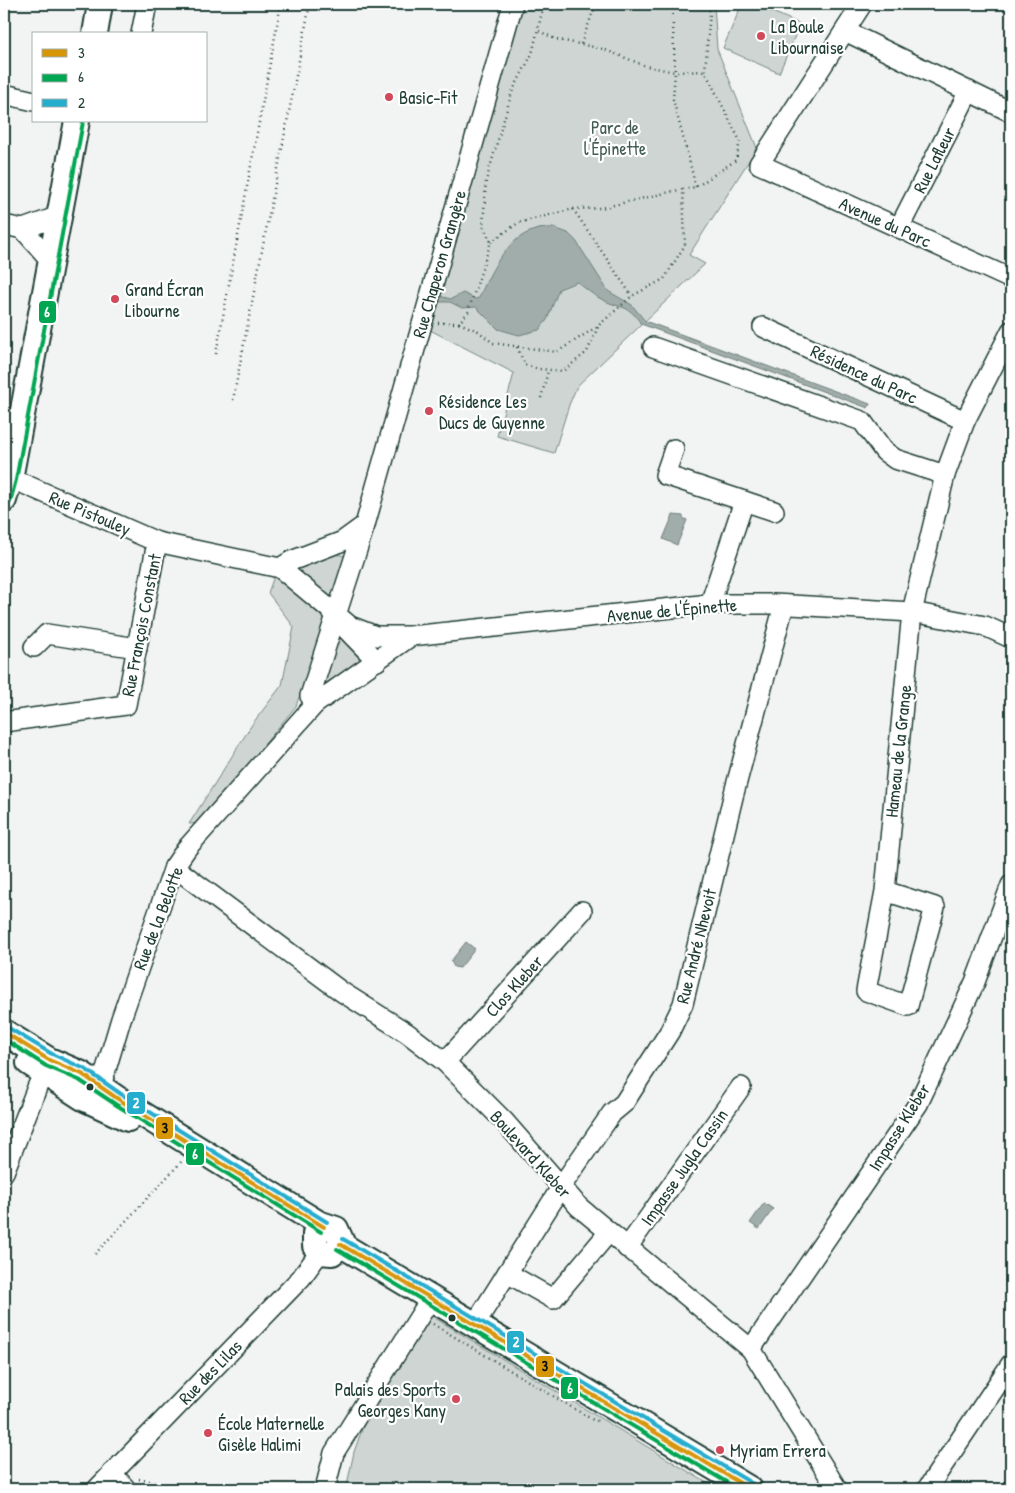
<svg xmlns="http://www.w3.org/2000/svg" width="1015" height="1493" font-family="'Patrick Hand',sans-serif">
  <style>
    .green { fill: #ced5d3; stroke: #768984 }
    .water { fill: #a1adaa; stroke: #6d807b }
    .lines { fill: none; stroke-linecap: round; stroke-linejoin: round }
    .minor-casing { stroke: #1f3d34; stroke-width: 22 }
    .major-casing { stroke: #1f3d34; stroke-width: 28 }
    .path { stroke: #1f3d34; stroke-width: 2.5; stroke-dasharray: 1 4; stroke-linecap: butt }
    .minor { stroke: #fff; stroke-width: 19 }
    .major { stroke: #fff; stroke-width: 24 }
    .bus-1-casing { stroke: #fff; stroke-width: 8 }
    .bus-2-casing { stroke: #fff; stroke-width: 8 }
    .bus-3-casing { stroke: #fff; stroke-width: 8 }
    .bus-1 { stroke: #d79608; stroke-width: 4 }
    .bus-2 { stroke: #00a651; stroke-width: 4 }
    .bus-3 { stroke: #25adce; stroke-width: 4 }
    .poi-dot { fill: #d1495b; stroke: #fff; stroke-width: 2 }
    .bus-dot { fill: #1f3d34; stroke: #fff; stroke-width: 2 }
    .labels { text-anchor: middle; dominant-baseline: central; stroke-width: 4.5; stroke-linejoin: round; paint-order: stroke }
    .poi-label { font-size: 18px; fill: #1f3d34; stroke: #fff; text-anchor: start }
    .park-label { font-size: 18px; fill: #425b54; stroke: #fff }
    .street-label { font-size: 18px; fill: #1f3d34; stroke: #fff }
    .line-badge { stroke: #fff; stroke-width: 2 }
    .badge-label { font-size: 14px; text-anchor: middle; font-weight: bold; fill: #fff }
    .pale-badge-label { font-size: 14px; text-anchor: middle; font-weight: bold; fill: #111 }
  </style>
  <rect width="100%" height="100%" fill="#f2f3f3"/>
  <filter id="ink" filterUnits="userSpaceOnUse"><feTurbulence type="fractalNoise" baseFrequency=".02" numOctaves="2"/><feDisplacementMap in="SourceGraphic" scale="10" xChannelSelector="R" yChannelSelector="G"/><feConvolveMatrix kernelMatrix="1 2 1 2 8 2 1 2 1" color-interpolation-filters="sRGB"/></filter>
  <g filter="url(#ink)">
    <g class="green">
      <path d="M523,4h191l3,45 40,99 -68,107 16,9 -128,122 -8,19 -15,48 -57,-17 17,-63 -84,-43z"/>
      <path d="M742,4h12l46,20 -21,49 -56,-25z"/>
      <path d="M334,554l12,2 -12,42h-10l-27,-24 -1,-7z"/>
      <path d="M274,576l12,7 40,38 -30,85 -96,117 -11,1 64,-101 29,-38 12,-58 -26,-34z"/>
      <path d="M335,627l34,31 -45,26z"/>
      <path d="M430,1315l287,174h-371l8,-37 11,-31z"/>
    </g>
    <g class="water">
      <path d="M554,228l14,5 8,8 32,50 24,14 13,16 225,83 -2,4 -227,-84c-12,-20 -20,-15 -38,-24 -9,-4 -18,-12 -26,-18l-18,7 -12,31 -8,10 -20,5 -21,-6 -22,-22 -14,1 -12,-6h-13l2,-6 12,3 12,-6 12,6 4,-1c11,-25 26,-59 56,-68 6,-2 13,-2 19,-2z"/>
      <path d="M673,515l10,1v2l4,2 -10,25 -14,-6z"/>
      <path d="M466,942l9,7 -15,19 -6,-1 -3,-6z"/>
      <path d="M764,1203l9,6 -14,20 -9,-6z"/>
    </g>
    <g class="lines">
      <g class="minor-casing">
        <g id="minor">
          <path d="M862,4l-103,160 252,115"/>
          <path d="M845,31l166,81"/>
          <path d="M141,34l6,-30"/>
          <path d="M4,94l30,7"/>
          <path d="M4,225l19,4 36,-13"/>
          <path d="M899,228l70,-137"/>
          <path d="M23,229l28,32"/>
          <path d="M763,327l202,94"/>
          <path d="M653,347l209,74 22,30 11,8 50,16"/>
          <path d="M674,449l-9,26 79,26"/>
          <path d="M4,478l20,6 133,58 123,26 70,58 26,10h35l299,-32h64l138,8 73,14 26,12"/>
          <path d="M280,568l11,-7 52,-20 22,-16"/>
          <path d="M710,604l34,-103 30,10"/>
          <path d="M344,627l33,34"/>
          <path d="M34,647l13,-13 90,14"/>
          <path d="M315,704l-5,-8 55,-171 148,-521"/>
          <path d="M4,722l122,-17 31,-163"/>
          <path d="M174,867l168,125 65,41 38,29 59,59 75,86 172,142 86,140"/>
          <path d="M885,891l50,16 -27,99 -42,-15 19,-100 27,-279 33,-137 20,-54 46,-90"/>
          <path d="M445,1062l137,-151"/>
          <path d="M101,1086l20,-67 53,-152 13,-19 128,-144 96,-68"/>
          <path d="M4,1172l34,-87 7,-12"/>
          <path d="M627,1248l114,-161"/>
          <path d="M507,1273l46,26 56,-67"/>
          <path d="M475,1324l92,-146 45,-65 12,-10 46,-72 13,-27 50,-207 51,-192"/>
          <path d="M751,1349l167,-245 57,-122 36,-97"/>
          <path d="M112,1473l14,16"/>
          <path d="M97,1489l204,-211 19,-26"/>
          <path d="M325,1489l9,-36 97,-155"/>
          <path d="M927,1489l84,-125"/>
        </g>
      </g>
      <g class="major-casing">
        <g id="major">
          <path d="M95,34l5,-30"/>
          <path d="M4,500l6,-21 67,-358"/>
          <path d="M4,1032l45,28 33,14 36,25 200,124 18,6 5,11 -3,8 -6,5 -12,-1 -5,-6v-12l9,-7"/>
          <path d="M29,1063l54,35 45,21"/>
          <path d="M340,1244l410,245"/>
        </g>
      </g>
      <g class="path">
        <path d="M672,4l3,68 -2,27 23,88"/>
        <path d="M539,31l16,8 48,10 43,17 29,6 30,-1"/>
        <path d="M581,44l15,-40"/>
        <path d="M573,209l59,87"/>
        <path d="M491,242l27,-19 55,-14 28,-1 82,-19"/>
        <path d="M438,323h21l9,-11 23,-70 -8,-16 3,-45 26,-89 20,-38 12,-50"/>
        <path d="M459,323l19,8 15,12 64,9 41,-26 34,-30 32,-17 21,-34 -2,-56 13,-2 40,-27 4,-19 -35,-70 5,-59 -2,-8"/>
        <path d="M517,347l8,18 14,4 24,2 24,-19 11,-25"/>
        <path d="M216,354l65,-350"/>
        <path d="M541,398l7,-27"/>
        <path d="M233,400l77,-396"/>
        <path d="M95,1254l88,-94"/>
        <path d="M433,1324l160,96 5,1"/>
        <path d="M139,1479l52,10"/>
      </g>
      <use href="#minor" class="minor"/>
      <use href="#major" class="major"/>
      <g class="bus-1-casing">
        <g id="bus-1">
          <path d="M4,1032l45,28 33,14 36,25 206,128"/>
          <path d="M340,1244l410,245"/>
        </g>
      </g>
      <g class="bus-2-casing">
        <g id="bus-2">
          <path d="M10,502l6,-22 67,-358"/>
          <path d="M4,1039l42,27 33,14 36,24 206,128"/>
          <path d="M337,1249l401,240"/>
        </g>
      </g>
      <g class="bus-3-casing">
        <g id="bus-3">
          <path d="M7,1027l45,27 33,15 36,25 206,128"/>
          <path d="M343,1239l410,245"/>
        </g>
      </g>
      <use href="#bus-1" class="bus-1"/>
      <use href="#bus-2" class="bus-2"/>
      <use href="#bus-3" class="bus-3"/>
    </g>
  </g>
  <g class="poi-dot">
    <circle cx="761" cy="36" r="5"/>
    <circle cx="389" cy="97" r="5"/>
    <circle cx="115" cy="299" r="5"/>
    <circle cx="429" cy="411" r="5"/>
    <circle cx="456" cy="1399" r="5"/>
    <circle cx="208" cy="1433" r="5"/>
    <circle cx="720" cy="1450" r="5"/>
  </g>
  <g class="bus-dot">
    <circle cx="90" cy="1087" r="4.5"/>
    <circle cx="452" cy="1318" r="4.5"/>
  </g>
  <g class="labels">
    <g class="poi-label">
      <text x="771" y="26">La Boule<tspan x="771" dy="21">Libournaise</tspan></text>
      <text x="399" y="97">Basic-Fit</text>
      <text x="125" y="289">Grand Écran<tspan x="125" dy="21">Libourne</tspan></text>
      <text x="439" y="401">Résidence Les<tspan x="439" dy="21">Ducs de Guyenne</tspan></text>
      <text x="446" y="1389" text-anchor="end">Palais des Sports<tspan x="446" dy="21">Georges Kany</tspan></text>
      <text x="218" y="1423">École Maternelle<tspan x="218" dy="21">Gisèle Halimi</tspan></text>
      <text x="730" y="1450">Myriam Errera</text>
    </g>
    <g class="park-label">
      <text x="615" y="127">Parc de<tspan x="615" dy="21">l'Épinette</tspan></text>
    </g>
    <g class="street-label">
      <text transform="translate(934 160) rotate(-63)">Rue Lafleur</text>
      <text transform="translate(885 222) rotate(24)">Avenue du Parc</text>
      <text transform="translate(439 264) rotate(-74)">Rue Chaperon Grangère</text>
      <text transform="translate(864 374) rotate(25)">Résidence du Parc</text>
      <text transform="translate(90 513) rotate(23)">Rue Pistouley</text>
      <text transform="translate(672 610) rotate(-5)">Avenue de l'Épinette</text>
      <text transform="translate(141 625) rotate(-79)">Rue François Constant</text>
      <text transform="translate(898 751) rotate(-84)">Hameau de la Grange</text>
      <text transform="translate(158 918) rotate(-69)">Rue de la Belotte</text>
      <text transform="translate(696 946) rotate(-76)">Rue André Nhevoit</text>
      <text transform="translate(514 986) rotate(-48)">Clos Kleber</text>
      <text transform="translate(899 1127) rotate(-58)">Impasse Kleber</text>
      <text transform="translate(531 1154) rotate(48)">Boulevard Kleber</text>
      <text transform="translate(684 1167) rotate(-55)">Impasse Jugla Cassin</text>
      <text transform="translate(210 1372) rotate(-46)">Rue des Lilas</text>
    </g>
  </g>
  <g class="line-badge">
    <rect x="38" y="300" width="19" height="24" rx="5" fill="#00a651"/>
    <rect x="126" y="1091" width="20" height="24" rx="5" fill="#25adce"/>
    <rect x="155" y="1116" width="19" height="24" rx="5" fill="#d79608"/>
    <rect x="185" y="1142" width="20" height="24" rx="5" fill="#00a651"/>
    <rect x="506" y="1330" width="19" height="24" rx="5" fill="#25adce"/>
    <rect x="535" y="1355" width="20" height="23" rx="5" fill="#d79608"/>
    <rect x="560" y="1376" width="19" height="24" rx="5" fill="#00a651"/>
  </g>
  <g class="badge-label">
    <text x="47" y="317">6</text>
    <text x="136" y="1108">2</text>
    <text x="195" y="1159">6</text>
    <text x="516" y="1347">2</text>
    <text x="570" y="1393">6</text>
  </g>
  <g class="pale-badge-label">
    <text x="165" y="1133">3</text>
    <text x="545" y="1371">3</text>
  </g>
  <rect width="1015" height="1493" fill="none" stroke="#fff" stroke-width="20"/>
  <rect x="10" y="10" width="995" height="1473" fill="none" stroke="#1f3d34" stroke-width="2" filter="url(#ink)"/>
  <rect x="32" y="32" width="175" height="90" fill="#ffffff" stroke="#a5b1ae"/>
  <rect x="42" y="49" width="25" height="8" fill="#d79608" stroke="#a5b1ae"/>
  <text x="78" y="58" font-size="15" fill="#1f3d34">3</text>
  <rect x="42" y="74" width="25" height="8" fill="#00a651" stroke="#a5b1ae"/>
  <text x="78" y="82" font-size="15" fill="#1f3d34">6</text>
  <rect x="42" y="99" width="25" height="8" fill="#25adce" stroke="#a5b1ae"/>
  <text x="78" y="108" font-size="15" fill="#1f3d34">2</text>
</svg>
